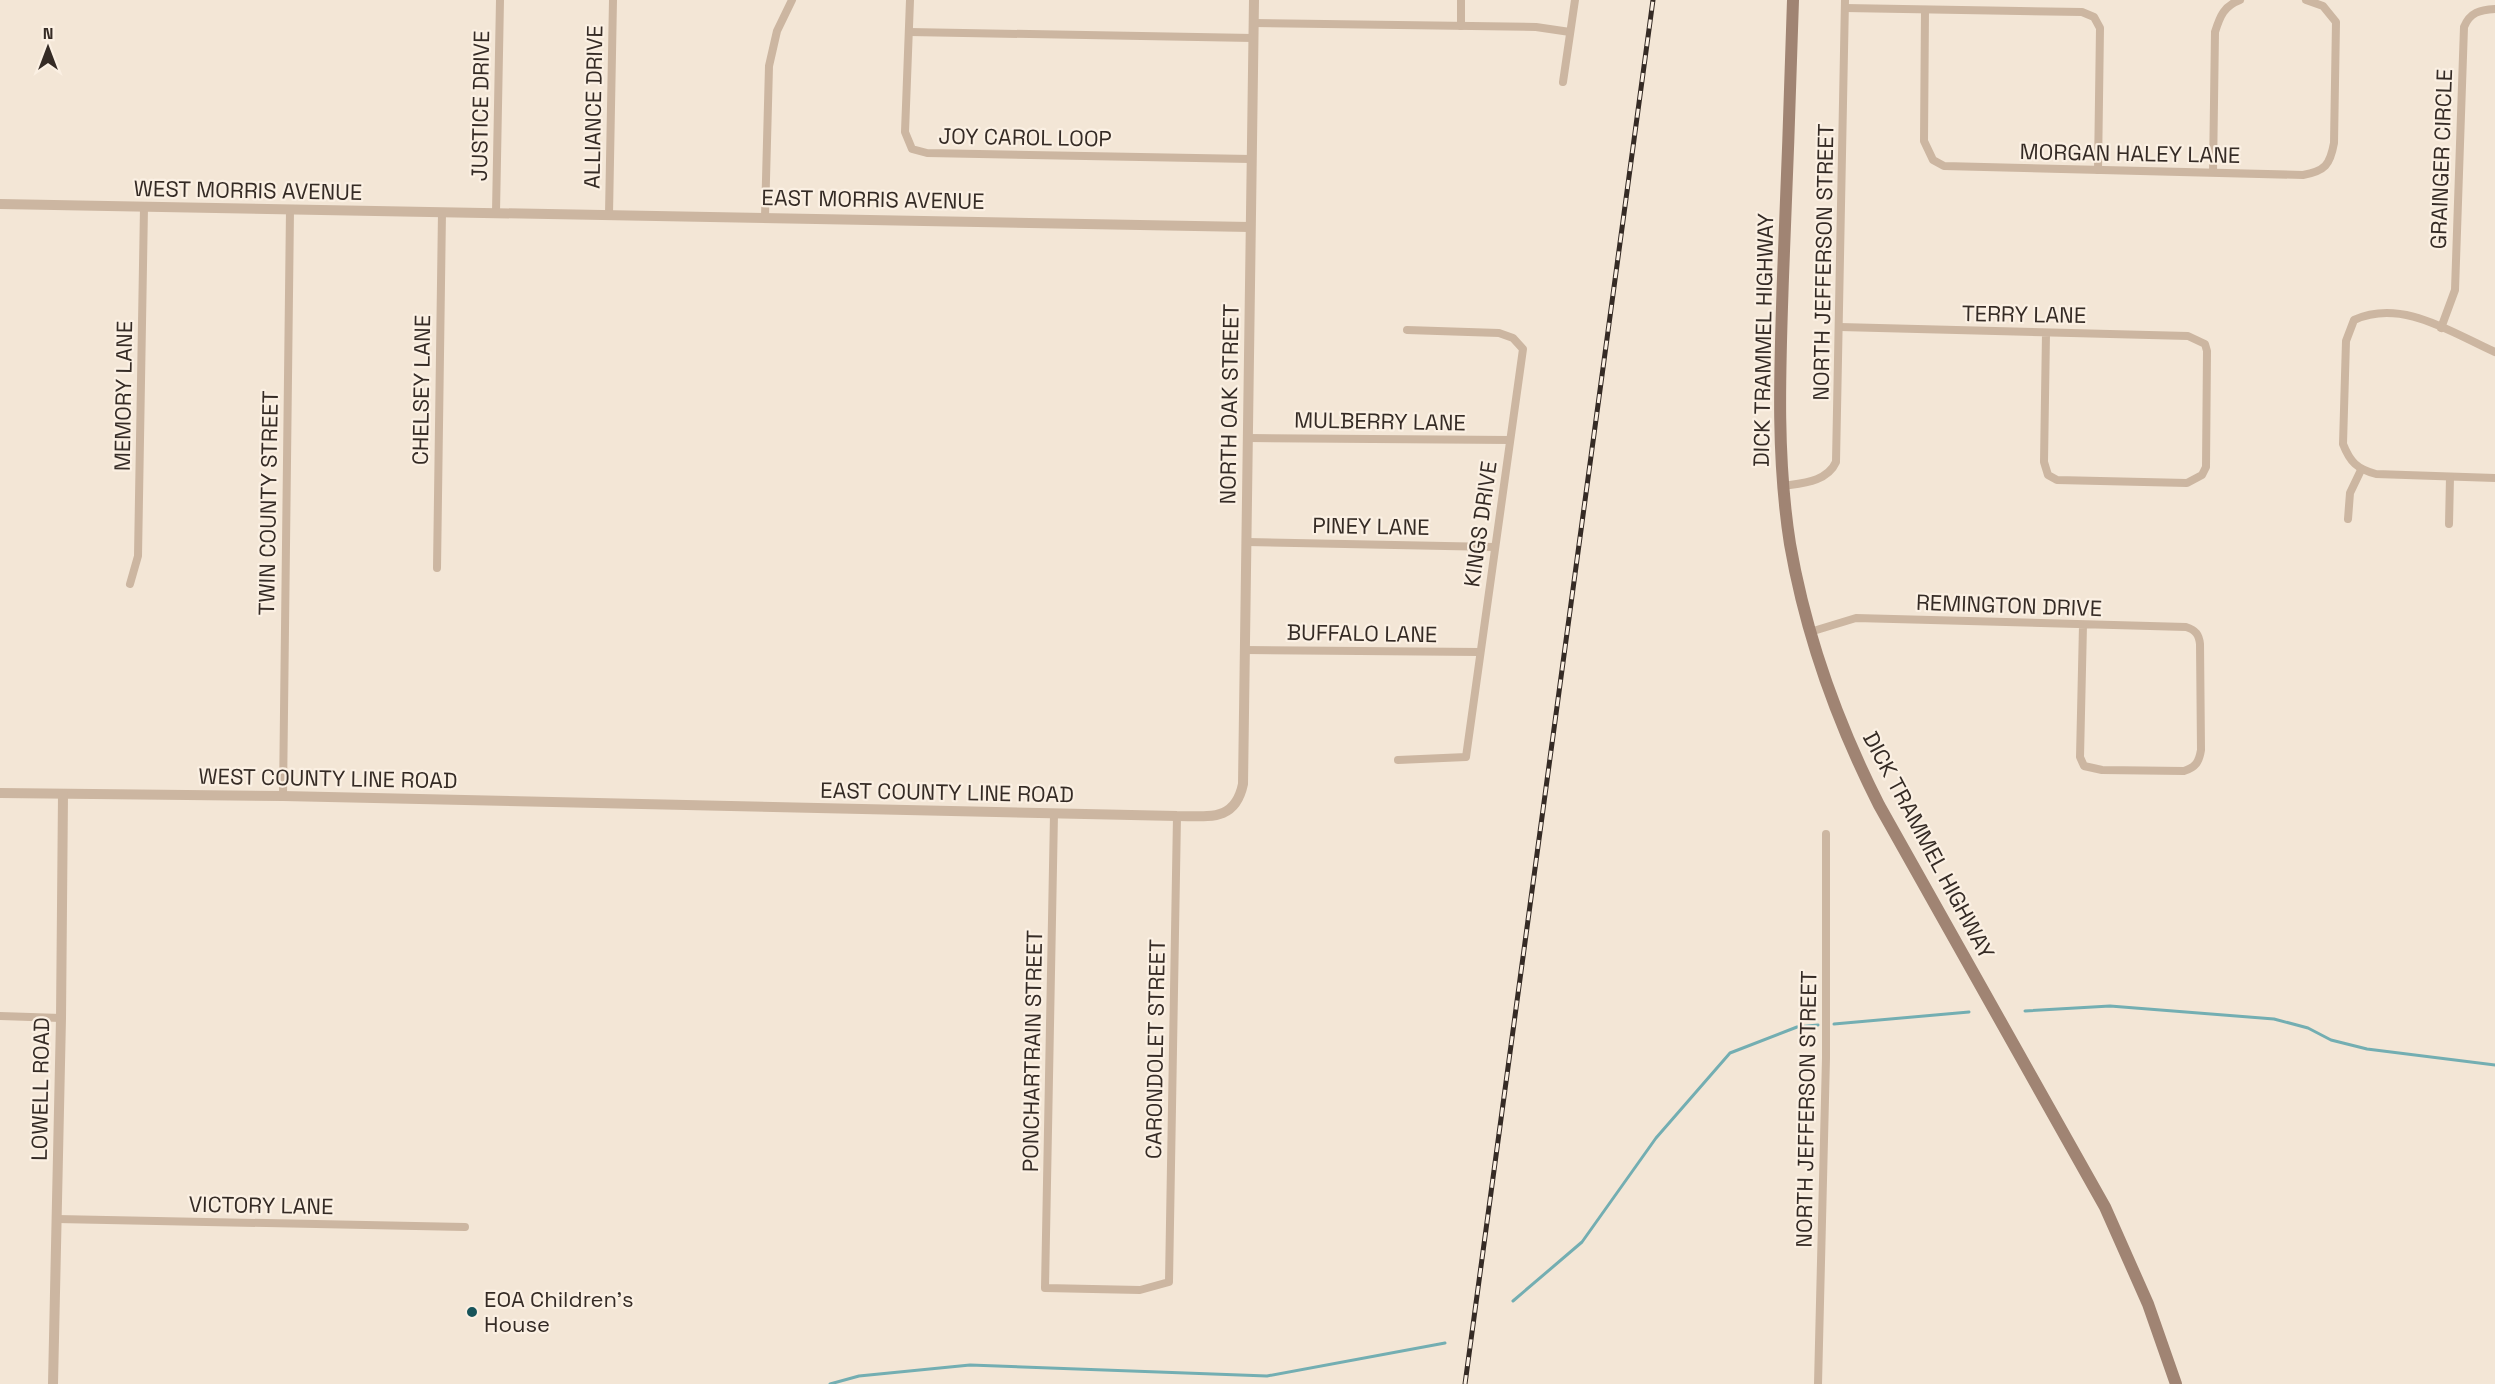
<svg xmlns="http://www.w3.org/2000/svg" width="2495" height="1384" font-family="'Space Grotesk',sans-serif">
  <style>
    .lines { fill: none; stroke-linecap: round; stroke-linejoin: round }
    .stream { stroke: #73aeb2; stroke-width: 3 }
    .minor { stroke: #ccb6a1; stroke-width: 8 }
    .tertiary { stroke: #ccb6a1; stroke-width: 10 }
    .secondary { stroke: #a08473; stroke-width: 12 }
    .rail-casing { stroke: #352b25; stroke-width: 5 }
    .rail { stroke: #fbf0e3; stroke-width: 3; stroke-dasharray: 9; stroke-linecap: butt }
    .poi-dot { fill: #17545a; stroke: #fbf0e3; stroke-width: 2 }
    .labels { text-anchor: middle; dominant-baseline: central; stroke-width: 4.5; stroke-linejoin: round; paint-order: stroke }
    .street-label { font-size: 22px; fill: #352b25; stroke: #fbf0e3 }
    .poi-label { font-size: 22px; fill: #352b25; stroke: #fbf0e3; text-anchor: start }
  </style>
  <rect width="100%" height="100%" fill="#f3e6d6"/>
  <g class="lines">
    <g class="stream">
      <path d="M2025,1011l85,-5 164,13 34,9 23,12 36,9 128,16"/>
      <path d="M1834,1024l135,-12"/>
      <path d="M1513,1301l69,-59 74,-104 74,-85 67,-26 21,-2"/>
      <path d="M830,1384l29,-8 111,-11 297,11 178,-33"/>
    </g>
    <g class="minor">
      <path d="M910,0l-5,132 7,17 15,4 324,6"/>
      <path d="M1461,0v26"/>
      <path d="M1845,8l237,4 12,5 6,11 -2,142"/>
      <path d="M1925,10l-1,131 9,19 11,6 359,9c22,-4 27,-10 31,-32l2,-121 -13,-16 -17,-6"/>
      <path d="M1253,23l283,4 34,5"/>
      <path d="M909,32l344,6"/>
      <path d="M1563,82l12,-82"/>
      <path d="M2213,172l2,-140c5,-16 9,-26 25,-32"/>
      <path d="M496,212l4,-212"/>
      <path d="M609,214l4,-214"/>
      <path d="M765,217l4,-151 8,-35 15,-31"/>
      <path d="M1840,327l348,9 17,8 2,7 -1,116 -4,8 -15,8 -130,-3 -9,-5 -4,-13 2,-129"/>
      <path d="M2441,328l14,-38 9,-263c6,-15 16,-17 31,-18"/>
      <path d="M2495,352c-43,-19 -93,-54 -141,-32l-8,21 -3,103c7,18 14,25 33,30l119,4"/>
      <path d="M1249,438l261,2"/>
      <path d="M1783,486c19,-3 44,-4 53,-24l9,-462"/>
      <path d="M2348,519l2,-26 11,-23"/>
      <path d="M2449,524l1,-47"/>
      <path d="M1247,542l248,5"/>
      <path d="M437,568l5,-356"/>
      <path d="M130,584l8,-28 6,-349"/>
      <path d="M1810,632l46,-14 330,9c10,3 13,8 14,17l1,106c-2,12 -5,17 -17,21l-82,-1 -18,-4 -4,-9 3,-132"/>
      <path d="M1245,650l234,2"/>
      <path d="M1398,760l68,-3 57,-408 -10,-11 -14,-5 -92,-3"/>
      <path d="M283,796l7,-586"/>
      <path d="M1054,814l-9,474 95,2 29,-8 8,-466"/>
      <path d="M0,1016l61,2"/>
      <path d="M57,1219l408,8"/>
      <path d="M1818,1384l8,-326v-224"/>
    </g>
    <g class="tertiary">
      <path d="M0,204l1250,23"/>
      <path d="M0,793l283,3 894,20c32,0 58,6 66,-32l11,-784"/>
      <path d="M53,1384l8,-366 2,-224"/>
    </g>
    <path class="secondary" d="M1793,0c-3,92 -6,185 -10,277 -3,90 -7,178 7,267 16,92 47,178 89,261l226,402 43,97 28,80"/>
    <g class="rail-casing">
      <path id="rail" d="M1465,1384l188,-1384"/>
    </g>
    <use href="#rail" class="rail"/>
  </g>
  <circle class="poi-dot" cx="472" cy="1312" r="6"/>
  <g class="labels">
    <g class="street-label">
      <text transform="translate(480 106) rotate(-89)">JUSTICE DRIVE</text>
      <text transform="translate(593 107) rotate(-89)">ALLIANCE DRIVE</text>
      <text transform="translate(1025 137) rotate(1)">JOY CAROL LOOP</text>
      <text transform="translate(2130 153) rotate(1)">MORGAN HALEY LANE</text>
      <text transform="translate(2441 159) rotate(-88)">GRAINGER CIRCLE</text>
      <text transform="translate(248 190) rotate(1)">WEST MORRIS AVENUE</text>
      <text transform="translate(873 199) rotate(1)">EAST MORRIS AVENUE</text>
      <text transform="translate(1823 262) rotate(-89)">NORTH JEFFERSON STREET</text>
      <text transform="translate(2024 314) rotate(1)">TERRY LANE</text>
      <text transform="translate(1763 340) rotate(-89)">DICK TRAMMEL HIGHWAY</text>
      <text transform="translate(421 390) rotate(-89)">CHELSEY LANE</text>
      <text transform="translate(123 396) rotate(-89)">MEMORY LANE</text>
      <text transform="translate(1229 404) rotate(-89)">NORTH OAK STREET</text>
      <text transform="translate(1380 421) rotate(1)">MULBERRY LANE</text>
      <text transform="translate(268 503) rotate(-89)">TWIN COUNTY STREET</text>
      <text transform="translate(1480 524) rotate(-82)">KINGS DRIVE</text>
      <text transform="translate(1371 526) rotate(1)">PINEY LANE</text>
      <text transform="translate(2009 605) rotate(2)">REMINGTON DRIVE</text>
      <text transform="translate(1362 633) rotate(1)">BUFFALO LANE</text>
      <text transform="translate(328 778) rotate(1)">WEST COUNTY LINE ROAD</text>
      <text transform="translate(947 792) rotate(1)">EAST COUNTY LINE ROAD</text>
      <text transform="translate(1929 845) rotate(62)">DICK TRAMMEL HIGHWAY</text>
      <text transform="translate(1155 1049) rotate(-89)">CARONDOLET STREET</text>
      <text transform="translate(1032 1051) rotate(-89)">PONCHARTRAIN STREET</text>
      <text transform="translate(40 1089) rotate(-89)">LOWELL ROAD</text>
      <text transform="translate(1806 1109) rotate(-89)">NORTH JEFFERSON STREET</text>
      <text transform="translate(261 1205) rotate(1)">VICTORY LANE</text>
    </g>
    <g class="poi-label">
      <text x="484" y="1299">EOA Children’s<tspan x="484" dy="25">House</tspan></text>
    </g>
  </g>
  <g transform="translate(48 48)" stroke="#fbf0e3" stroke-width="4.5" paint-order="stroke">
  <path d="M0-4.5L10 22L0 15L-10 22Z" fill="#352b25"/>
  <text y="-9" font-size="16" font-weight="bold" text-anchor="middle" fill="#352b25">N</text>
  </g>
</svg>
